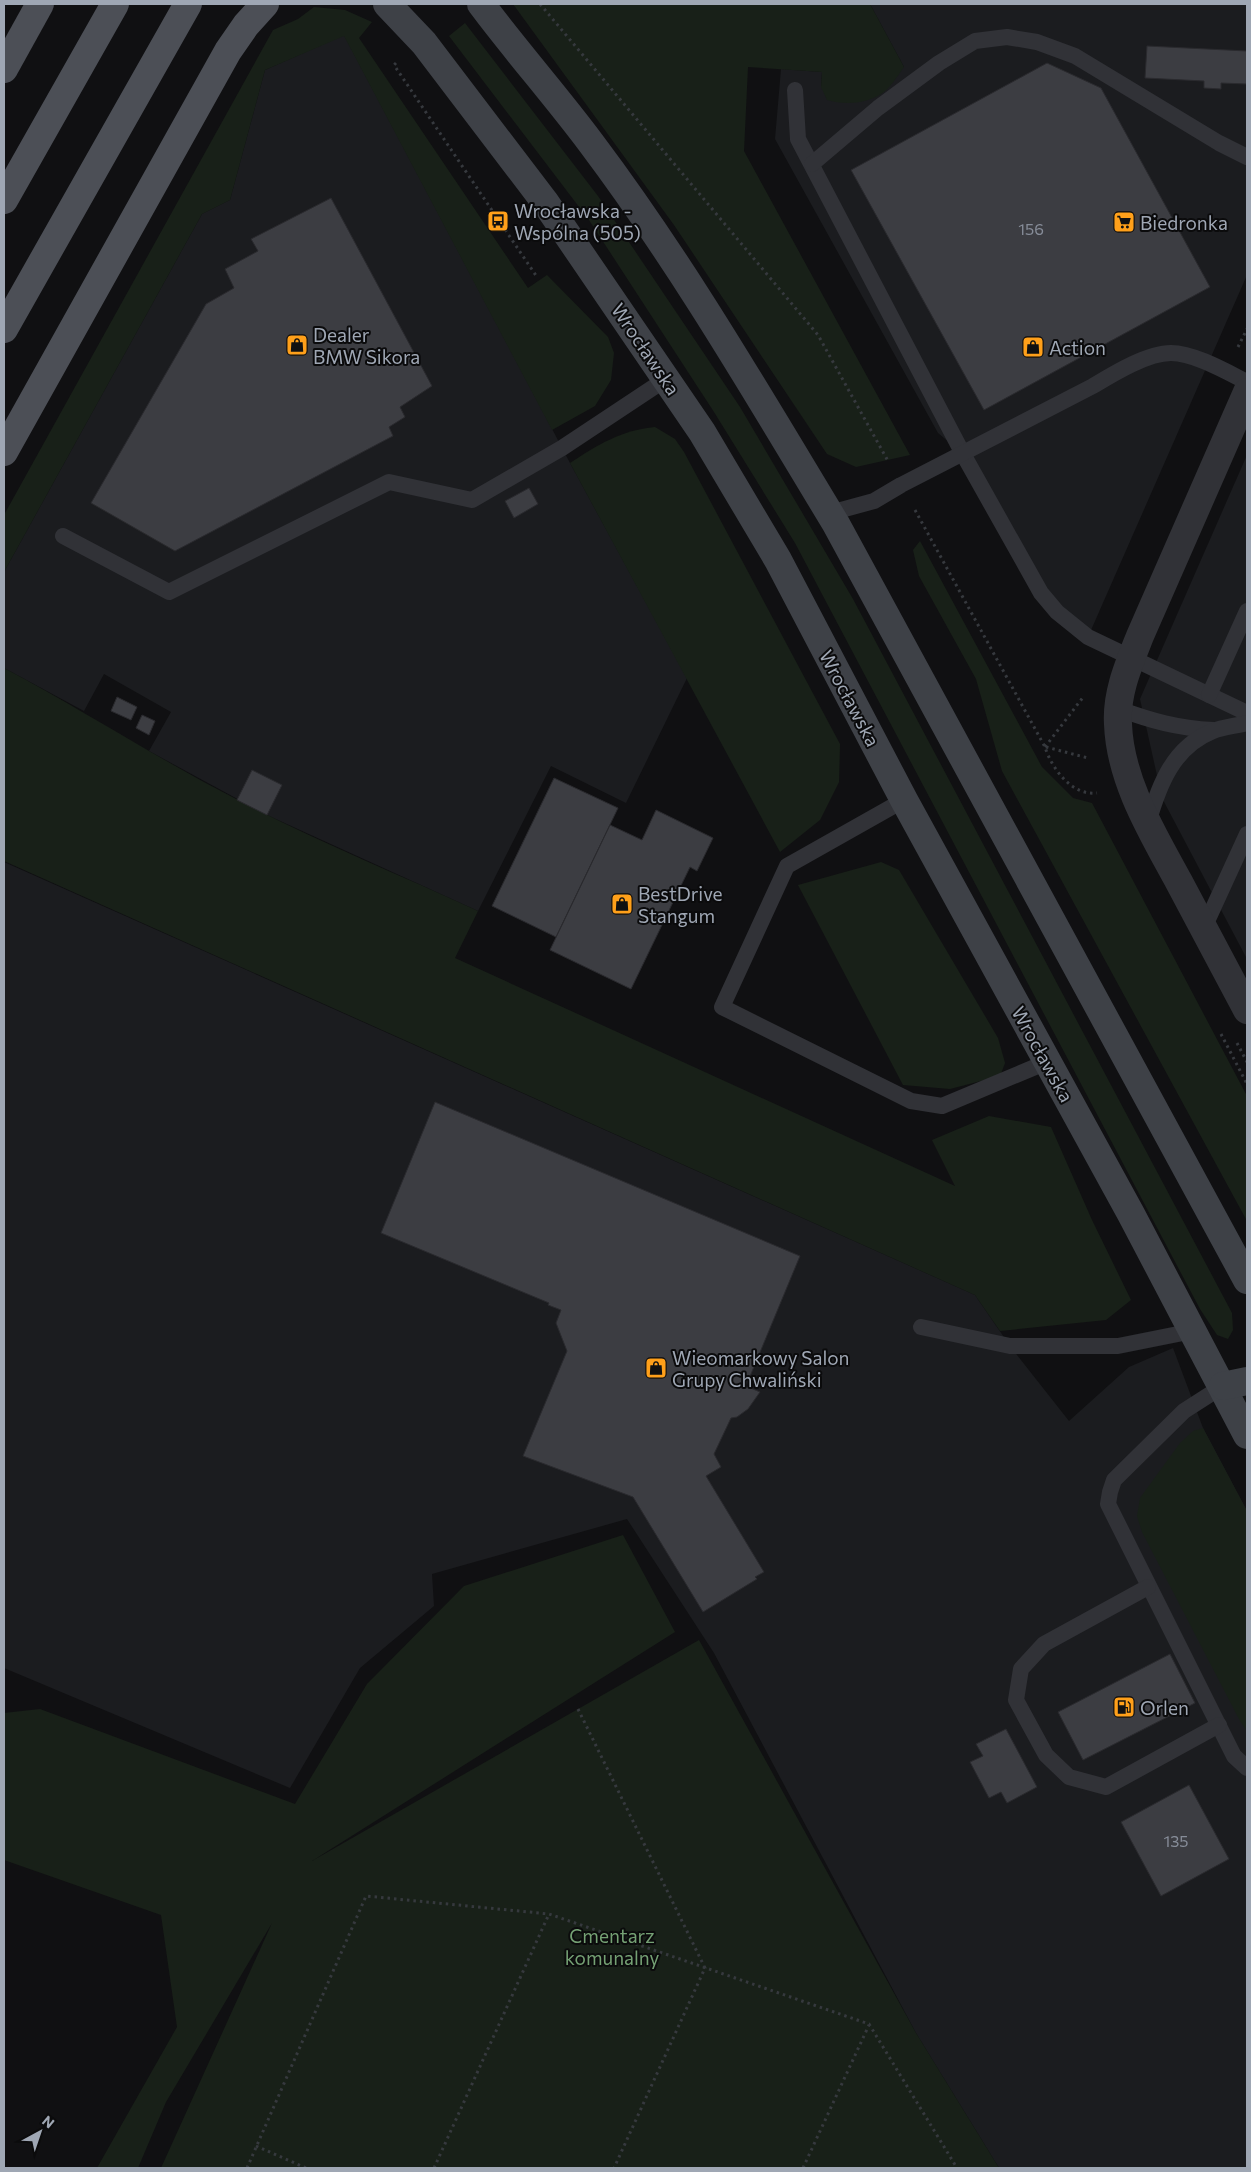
<svg xmlns="http://www.w3.org/2000/svg" width="1251" height="2172" font-family="Commissioner,sans-serif">
  <style>
    .built { fill: #1b1c1f }
    .green { fill: #182018 }
    .building { fill: #3c3d42; stroke: #2a2a2e }
    .lines { fill: none; stroke-linecap: round; stroke-linejoin: round }
    .path { stroke: #36393e; stroke-width: 3; stroke-dasharray: 2.5 4; stroke-linecap: butt }
    .lane { stroke: #313237; stroke-width: 16 }
    .street { stroke: #313237; stroke-width: 28 }
    .secondary { stroke: #3e4147; stroke-width: 28 }
    .primary { stroke: #4c4f56; stroke-width: 28 }
    .labels { text-anchor: middle; dominant-baseline: central; stroke-width: 4; stroke-linejoin: round; paint-order: stroke }
    .number-label { font-size: 16px; fill: #868c98 }
    .poi-label { font-size: 19px; fill: #9fa7b4; stroke: #0b0b0c; text-anchor: start }
    .street-label { font-size: 19px; fill: #9fa7b4; stroke: #0b0b0c }
    .park-label { font-size: 19px; fill: #75a174; stroke: #0b0b0c }
  </style>
  <rect width="100%" height="100%" fill="#101012"/>
  <g class="built">
    <path d="M870,4h377v271l-159,362 -31,-25 -94,-158 -25,-21 -163,-294 6,-70 41,3 -1,15 83,-20z"/>
    <path d="M344,35l226,428 117,215 -61,125 -75,-37 -73,145 -211,-96 -118,-64 22,-39 -67,-38 -20,37 -80,-43v-96l198,-358 28,-14 35,-130z"/>
    <path d="M1247,455v504l-85,-161 -22,-99z"/>
    <path d="M4,862l971,433 35,51 59,75 60,-54 44,-19 30,80 44,83v657h-248l-83,-135 -202,-380 -87,-134 -195,55 2,32 -74,62 -70,120 -286,-120z"/>
  </g>
  <g class="green">
    <path d="M513,4h357l34,63c-6,8 -14,22 -23,27 -16,10 -36,11 -54,6l-6,-13 1,-15 -74,-5 -4,84 166,304 -54,12 -29,-13 -153,-229z"/>
    <path d="M314,7l31,3 27,12 -13,16 169,250 19,-13 61,62 6,16 -3,27 -16,26 -43,24 -208,-394 -79,34 -35,130 -28,14 -198,358v-57l269,-485 25,-11z"/>
    <path d="M465,23l133,173 142,211 113,192 379,714 1,17 -5,9 -11,-4 -17,-26 -405,-766 -81,-131 -125,-192 -140,-184z"/>
    <path d="M655,427l20,12 9,13 156,292 -1,38 -19,38 -40,32 -210,-389c27,-18 52,-33 85,-36z"/>
    <path d="M920,541l122,226 31,31 19,5 155,293v125l-245,-450 -26,-92 -57,-103 -6,-26z"/>
    <path d="M4,668c79,42 154,91 234,132 78,41 160,74 240,111l-23,47 500,228 -23,-46 57,-24 62,11 41,93 39,80 -25,20 -106,11 -25,-36 -971,-434z"/>
    <path d="M881,862l18,8 99,168 7,25 -5,13 -50,13 -47,-4 -105,-200z"/>
    <path d="M1203,1428l44,83v220l-7,-10 -98,-189 -5,-16 3,-18 40,-55 13,-12z"/>
    <path d="M623,1535l52,97 -363,229 387,-221 217,393 83,135h-838l111,-245 -106,179 -28,66h-41l80,-141 -16,-112 -157,-55v-147l36,-4 255,95 72,-120 97,-98z"/>
  </g>
  <g class="building">
    <path d="M1147,46l100,5v33l-26,-1v6l-17,-1v-7l-59,-3z"/>
    <path d="M1047,63l54,25 109,199 -226,123 -133,-240z"/>
    <path d="M331,198l101,188 -32,21 5,10 -16,10 4,9 -218,115 -84,-48 115,-199 28,-16 -9,-19 33,-18 -7,-12z"/>
    <path d="M529,488l9,16 -24,14 -9,-17z"/>
    <path d="M117,697l20,10 -6,13 -20,-9z"/>
    <path d="M142,715l13,6 -6,14 -13,-7z"/>
    <path d="M252,770l30,15 -15,30 -30,-15z"/>
    <path d="M554,778l64,30 -62,129 -64,-31z"/>
    <path d="M656,810l57,28 -16,33 -7,-4 -59,122 -81,-39 60,-125 32,15z"/>
    <path d="M435,1102l365,154 -54,130 14,6 -12,17 -11,8 -6,1 -17,36 7,13 -15,9 58,96 -9,5 2,2 -54,33 -70,-115 -110,-41 44,-105 -11,-28 5,-13 -13,-5 1,-2 -168,-70z"/>
    <path d="M1170,1654l25,49 -112,57 -25,-48z"/>
    <path d="M1006,1729l31,58 -30,16 -6,-11 -12,6 -19,-36 13,-6 -7,-12z"/>
    <path d="M1189,1785l40,74 -68,37 -40,-74z"/>
  </g>
  <g class="lines">
    <g class="path">
      <path d="M540,4l278,331 70,126"/>
      <path d="M396,63l-2,2 143,212"/>
      <path d="M1238,347l9,-18"/>
      <path d="M915,510l130,237c7,22 27,49 52,46"/>
      <path d="M1045,747l39,-51"/>
      <path d="M1046,747l42,11"/>
      <path d="M1221,1034l26,50"/>
      <path d="M1237,1043l10,19"/>
      <path d="M578,1709l127,259 -91,200"/>
      <path d="M256,2146l50,22"/>
      <path d="M247,2168l119,-272 183,18 320,110 88,144"/>
      <path d="M434,2168l115,-254"/>
      <path d="M803,2168l66,-143"/>
    </g>
    <g class="lane">
      <path d="M795,90l3,49 165,315 78,139 16,19 31,25 159,76"/>
      <path d="M812,164l66,-56 61,-45 36,-22 32,-4 30,5 38,14 144,87 28,14"/>
      <path d="M830,513l44,-12 27,-16 192,-99c20,-12 54,-33 78,-33 23,0 56,19 76,29"/>
      <path d="M63,536l106,56 220,-110 83,18 90,-52 104,-69"/>
      <path d="M1209,695l38,-84"/>
      <path d="M1119,709c33,12 58,19 94,21"/>
      <path d="M904,800l-117,66 -65,141 189,94 31,5 105,-44"/>
      <path d="M1148,823c11,-38 25,-76 65,-92 10,-4 23,-5 34,-8"/>
      <path d="M1204,928l43,-94"/>
      <path d="M921,1327l89,19h108l75,-15"/>
      <path d="M1223,1386l-39,25 -70,69 -4,12 -2,12 126,252 13,12"/>
      <path d="M1148,1587l-104,57 -23,25 -5,31 30,55 23,22 37,10 113,-62"/>
    </g>
    <path class="street" d="M1247,392l-107,244c-11,28 -24,57 -22,88 2,57 35,110 61,158 23,43 46,86 68,128"/>
    <g class="secondary">
      <path d="M387,4l37,39 121,159 157,230 76,128 126,240 227,414 116,221"/>
      <path d="M481,4c35,47 75,92 110,139 91,121 167,252 245,381l411,756"/>
      <path d="M1223,1386l24,-5"/>
    </g>
    <g class="primary">
      <path d="M4,69l36,-65"/>
      <path d="M4,200l111,-196"/>
      <path d="M4,329l184,-325"/>
      <path d="M4,452l224,-401 18,-26 19,-21"/>
    </g>
  </g>
  <defs>
    <g id="bus-square" transform="scale(1.125)"><rect x="-9" y="-9" width="18" height="18" rx="4" fill="#ffa01a" stroke="#0b0b0c"/><path d="M-5-6H5V4H4V6H2V4H-2V6H-4V4H-5ZM-3.5-4V0h7V-4ZM-3.5 1.2v1.5H-2V1.2ZM2 1.2v1.5H3.5V1.2Z" fill="#111"/></g>
    <g id="supermarket-square" transform="scale(1.125)"><rect x="-9" y="-9" width="18" height="18" rx="4" fill="#ffa01a" stroke="#0b0b0c"/><path d="M-6-5.5h2.5l.6 2H6L4.5 2H-2.5L-4.4-4H-6ZM-1.5 3.2a1.3 1.3 0 1 0 .1 0ZM3 3.2a1.3 1.3 0 1 0 .1 0Z" fill="#111"/></g>
    <g id="shop-square" transform="scale(1.125)"><rect x="-9" y="-9" width="18" height="18" rx="4" fill="#ffa01a" stroke="#0b0b0c"/><path d="M-5-2.5h2.3a2.7 3.5 0 0 1 5.4 0H5L5.5 6h-11ZM-1.5-2.5h3a1.5 2.3 0 0 0-3 0Z" fill="#111"/></g>
    <g id="fuel-square" transform="scale(1.125)"><rect x="-9" y="-9" width="18" height="18" rx="4" fill="#ffa01a" stroke="#0b0b0c"/><path d="M-5.5-6h7V0h2V4h1.3V-2.5L3-4.5l.8-.8L6-3V5H2.5V1h-1V6h-7ZM-4.2-4.7v3.2H.2V-4.7Z" fill="#111"/></g>
  </defs>
  <g fill-rule="evenodd">
    <use href="#bus-square" x="498" y="221"/>
    <use href="#supermarket-square" x="1124" y="222"/>
    <use href="#shop-square" x="297" y="345"/>
    <use href="#shop-square" x="1033" y="347"/>
    <use href="#shop-square" x="622" y="904"/>
    <use href="#shop-square" x="656" y="1368"/>
    <use href="#fuel-square" x="1124" y="1707"/>
  </g>
  <g class="labels">
    <g class="number-label">
      <text x="1031" y="228">156</text>
      <text x="1176" y="1840">135</text>
    </g>
    <g class="poi-label">
      <text x="514" y="210">Wrocławska -<tspan x="514" dy="22">Wspólna (505)</tspan></text>
      <text x="1140" y="222">Biedronka</text>
      <text x="313" y="334">Dealer<tspan x="313" dy="22">BMW Sikora</tspan></text>
      <text x="1049" y="347">Action</text>
      <text x="638" y="893">BestDrive<tspan x="638" dy="22">Stangum</tspan></text>
      <text x="672" y="1357">Wieomarkowy Salon<tspan x="672" dy="22">Grupy Chwaliński</tspan></text>
      <text x="1140" y="1707">Orlen</text>
    </g>
    <g class="street-label">
      <text transform="translate(646 349) rotate(56)">Wrocławska</text>
      <text transform="translate(850 698) rotate(62)">Wrocławska</text>
      <text transform="translate(1043 1054) rotate(61)">Wrocławska</text>
    </g>
    <g class="park-label">
      <text x="612" y="1935">Cmentarz<tspan x="612" dy="22">komunalny</tspan></text>
    </g>
  </g>
  <rect width="1251" height="2172" fill="none" stroke="#9fa7b4" stroke-width="10"/>
  <g transform="translate(40 2132) rotate(40)" stroke="#0b0b0c" stroke-width="4" paint-order="stroke">
  <path d="M0-4L9 19L0 12L-9 19Z" fill="#9fa7b4"/>
  <text y="-8" font-size="14" font-weight="bold" text-anchor="middle" fill="#9fa7b4">N</text>
  </g>
</svg>
